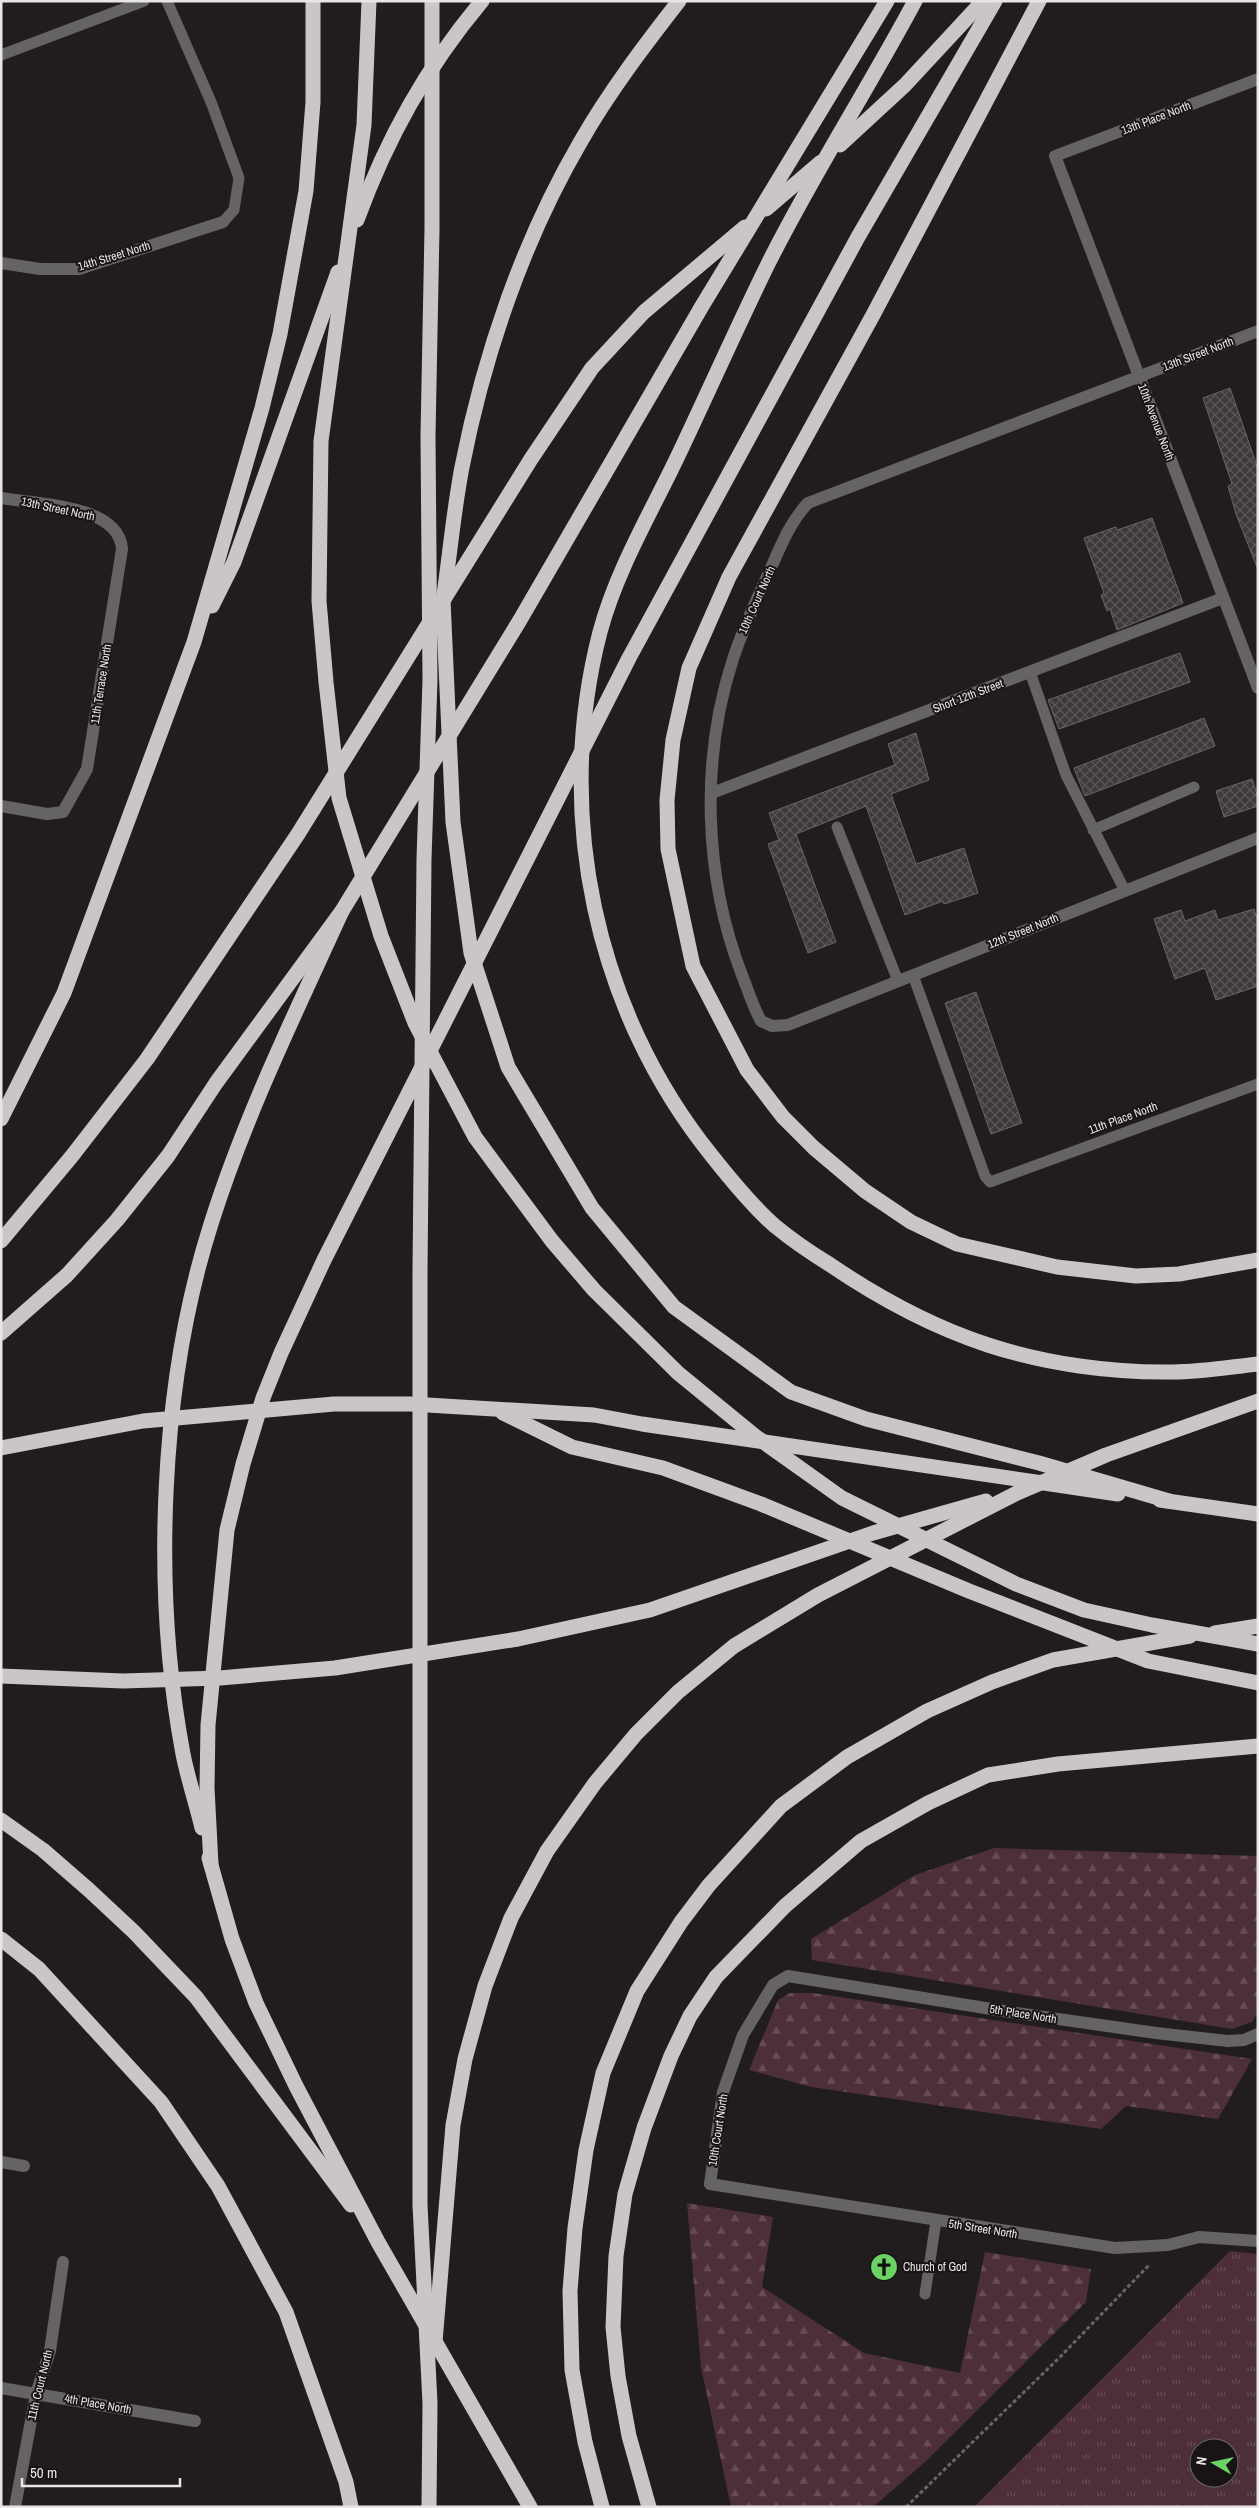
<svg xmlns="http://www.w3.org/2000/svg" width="1259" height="2508" font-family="'Archivo Narrow',sans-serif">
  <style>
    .grass { fill: url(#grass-tufts); fill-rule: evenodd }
    .forest { fill: url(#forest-firs) }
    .building { fill: url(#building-cross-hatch); stroke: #6a6466 }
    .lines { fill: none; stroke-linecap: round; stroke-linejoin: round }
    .path { stroke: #676465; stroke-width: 3; stroke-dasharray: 4 2.5; stroke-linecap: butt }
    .service { stroke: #666364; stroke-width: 11 }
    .minor { stroke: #666364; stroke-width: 12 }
    .tertiary { stroke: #666364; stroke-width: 12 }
    .motorway { stroke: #ccc5c8; stroke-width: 15 }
    .labels { text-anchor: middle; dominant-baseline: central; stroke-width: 4; stroke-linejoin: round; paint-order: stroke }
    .street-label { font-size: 12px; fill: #e8e5e6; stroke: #181315 }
    .poi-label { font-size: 12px; fill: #e8e5e6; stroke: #181315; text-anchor: start }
  </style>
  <defs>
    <pattern id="grass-tufts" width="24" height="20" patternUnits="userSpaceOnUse" patternTransform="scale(1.25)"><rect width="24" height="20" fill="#4d2e3b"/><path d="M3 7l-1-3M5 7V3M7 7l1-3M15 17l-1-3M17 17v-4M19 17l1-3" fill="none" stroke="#674c57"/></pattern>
    <pattern id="forest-firs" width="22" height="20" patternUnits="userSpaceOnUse" patternTransform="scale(1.25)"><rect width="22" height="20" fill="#4d2e3b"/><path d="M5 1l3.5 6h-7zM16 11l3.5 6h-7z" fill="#674c57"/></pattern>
    <pattern id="building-cross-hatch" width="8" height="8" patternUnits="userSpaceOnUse" patternTransform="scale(1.25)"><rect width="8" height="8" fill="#3e393b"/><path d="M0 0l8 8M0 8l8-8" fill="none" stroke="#5a5657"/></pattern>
  </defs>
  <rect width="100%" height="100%" fill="#211d1e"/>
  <path class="grass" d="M1230,2251l28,3v253h-284zM1199,2448h30v30h-30z"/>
  <g class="forest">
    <path d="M994,1848l264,8v155l-6,11 -20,7 -420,-69 -1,-21 104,-64z"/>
    <path d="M790,1993h23l439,66 -34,60 -92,-13 -25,23 -290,-42 -62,-17 29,-70z"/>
    <path d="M687,2203l86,14 -11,70 102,66 96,20 25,-121 106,17 -5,33 -162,161 -51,44h-142l-30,-140z"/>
  </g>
  <g class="building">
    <path d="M1230,388l28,81 -1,98 -21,-53 -8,-28 4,-2 -29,-86z"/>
    <path d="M1152,518l31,85 -66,27 -7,-21 -3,2 -6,-16 3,-2 -20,-55 32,-11 1,3z"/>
    <path d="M1180,653l10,29 -131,47 -11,-29z"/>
    <path d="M1204,718l11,28 -130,50 -11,-28z"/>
    <path d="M916,733l13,47 -38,14 25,70 48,-16 14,45 -34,11 -1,-3 -38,14 -39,-109 -70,28 40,108 -28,11 -40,-109 11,-4 -10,-27 126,-48 -7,-21z"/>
    <path d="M1252,779l6,18v9l-34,11 -8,-26z"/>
    <path d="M1254,909l4,12v65l-42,14 -11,-32 -30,11 -21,-60 27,-9 4,11 30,-11 3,10z"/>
    <path d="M976,992l46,131 -31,11 -46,-131z"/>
  </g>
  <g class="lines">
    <path class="path" d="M906,2507l154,-150 90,-93"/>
    <g class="service">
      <path d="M167,1l44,101 28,76 -5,32 -11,12"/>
      <path d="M1,55l143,-54"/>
      <path d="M1030,672l36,103 59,116"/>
      <path d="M837,827l61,154"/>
      <path d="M1093,830l101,-43"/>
      <path d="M913,975l72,201 5,6 268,-98"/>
      <path d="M925,2294l11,-73"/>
    </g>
    <g class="minor">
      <path d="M1258,79l-203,77 203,532"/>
      <path d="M1,263l39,6h39l144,-47"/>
      <path d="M1258,331l-450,172c-20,21 -30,50 -42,76 -12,26 -24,52 -33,80 -33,101 -29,218 9,316 6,15 11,32 19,46l11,5 16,-1 470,-187"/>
      <path d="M1,498c34,6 118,6 121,51l-35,220 -24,43 -16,2 -46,-8"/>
      <path d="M712,793l511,-195"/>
      <path d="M1,2162l23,4"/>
      <path d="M710,2184l13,-92 20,-57 30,-50 15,-9 228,37 140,20 72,8 16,-1 14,-6"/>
      <path d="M36,2394l159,27"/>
      <path d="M15,2507l21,-113 14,-43 13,-89"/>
    </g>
    <g class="tertiary">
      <path d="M710,2184l405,64 53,-3 31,-8 59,4"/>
      <path d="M1,2388l35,6"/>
    </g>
    <g class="motorway">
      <path d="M369,1l-5,124 -43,316 -2,160 7,81 13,116 42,138 34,87 60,114 77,104 42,49 84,83 77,63 87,62 174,86 68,26 68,15 106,19"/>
      <path d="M915,1c-47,88 -102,173 -147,263 -32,65 -61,131 -92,196 -27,56 -60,112 -76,172 -47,181 -5,379 112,524 19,24 40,50 63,70 17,14 36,27 54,38 50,34 101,62 159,81 58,19 124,28 185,27 28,0 57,-5 85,-8"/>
      <path d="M1039,1l-166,314 -144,262 -40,91 -16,72 -6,60 1,49 25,117 54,104 36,47 31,31 51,43 46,31 46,22 100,23 79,9 43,-2 79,-14"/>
      <path d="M840,145l65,-60 78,-84"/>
      <path d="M766,209l55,-47"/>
      <path d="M357,220c30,-82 69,-152 125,-219"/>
      <path d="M444,595c6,-43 10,-86 18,-128 22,-112 61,-227 119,-326 28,-49 63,-95 98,-140"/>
      <path d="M443,600l10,222 18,131 37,114 84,141 82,99 117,85 75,27 173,44 130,38"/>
      <path d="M212,606l22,-44 104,-290"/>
      <path d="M1,1119l63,-126 130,-351 68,-234 18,-74 26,-143 7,-89v-101"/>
      <path d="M1,1241l71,-85 75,-97 151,-225 233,-375 61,-91 52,-56 101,-85"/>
      <path d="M1,1333l66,-58 50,-55 51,-64 48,-73 126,-172 178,-291 182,-314 185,-305"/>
      <path d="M503,1413l69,34 91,21 98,36 208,87 179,70 110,22"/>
      <path d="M1,1448l142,-27 191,-17h77l183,11 48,9 476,70"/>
      <path d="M1160,1500l98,14"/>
      <path d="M1215,1633l43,-7"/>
      <path d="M1,1676l122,5 97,-3 115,-10 183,-29 132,-29 223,-77 113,-32"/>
      <path d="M1,1820l42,30 46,40 45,42 62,65 155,208"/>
      <path d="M202,1828c-6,-25 -14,-49 -19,-74 -31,-165 -23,-370 28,-530 34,-108 84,-210 131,-313"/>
      <path d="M209,1858l23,81 24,64 40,83 82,156 152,265"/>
      <path d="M211,1865l-4,-77 1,-63 19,-195 16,-66 20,-66 18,-45 43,-93 305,-602 229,-421 137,-236"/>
      <path d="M1,1939l38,30 122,133 57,84 68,126 60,170 5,25"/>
      <path d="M435,2342l18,-217 12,-66 20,-73 26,-68 36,-67 48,-68 41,-49 42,-42 56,-46 84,-51 199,-102 89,-38 152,-54"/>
      <path d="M429,2507l1,-104 -10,-198v-933l4,-413 6,-179 -2,-244 4,-207v-228"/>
      <path d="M602,2507l-17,-65 -13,-72 -2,-79 5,-63 11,-78 17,-77 34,-82 44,-69 28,-37 72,-79 66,-49 80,-46 65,-29 61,-22 137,-24"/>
      <path d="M649,2507l-20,-71 -11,-60 -5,-49 3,-71 9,-62 19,-66 27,-72 19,-40 26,-39 69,-71 76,-65 67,-38 60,-28 70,-11 200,-18"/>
    </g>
  </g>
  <defs>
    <g id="church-disc" transform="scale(1.4375)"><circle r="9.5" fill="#6bd363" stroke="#181315"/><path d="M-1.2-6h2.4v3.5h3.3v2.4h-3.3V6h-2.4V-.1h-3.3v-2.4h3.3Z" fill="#111"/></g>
  </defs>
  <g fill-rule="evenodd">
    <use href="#church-disc" x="884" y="2267"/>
  </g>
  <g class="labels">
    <g class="street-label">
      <text transform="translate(1156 118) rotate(-21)">13th Place North</text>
      <text transform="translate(114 256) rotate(-17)">14th Street North</text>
      <text transform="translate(1198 354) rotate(-21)">13th Street North</text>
      <text transform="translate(1156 422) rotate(69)">10th Avenue North</text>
      <text transform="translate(58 509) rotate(12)">13th Street North</text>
      <text transform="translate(757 600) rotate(-66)">10th Court North</text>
      <text transform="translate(101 684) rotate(-81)">11th Terrace North</text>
      <text transform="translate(968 696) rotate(-21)">Short 12th Street</text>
      <text transform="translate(1023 931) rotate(-22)">12th Street North</text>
      <text transform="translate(1123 1118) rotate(-20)">11th Place North</text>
      <text transform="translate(1023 2014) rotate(9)">5th Place North</text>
      <text transform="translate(718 2130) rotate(-81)">10th Court North</text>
      <text transform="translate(983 2229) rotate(9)">5th Street North</text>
      <text transform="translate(40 2385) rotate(-76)">11th Court North</text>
      <text transform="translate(98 2404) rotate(10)">4th Place North</text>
    </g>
    <g class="poi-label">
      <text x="903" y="2267">Church of God</text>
    </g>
  </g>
  <rect width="1259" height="2508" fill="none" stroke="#e8e5e6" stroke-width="5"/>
  <g transform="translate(1214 2463) rotate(279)"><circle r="24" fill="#181315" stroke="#6b6769"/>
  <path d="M0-4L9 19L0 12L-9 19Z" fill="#6bd363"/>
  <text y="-8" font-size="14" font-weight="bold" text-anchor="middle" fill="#e8e5e6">N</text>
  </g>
  <path d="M22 2478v8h158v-8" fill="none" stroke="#e8e5e6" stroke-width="2.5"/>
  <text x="30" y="2478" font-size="15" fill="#e8e5e6" stroke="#181315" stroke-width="4" paint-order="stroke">50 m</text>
</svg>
